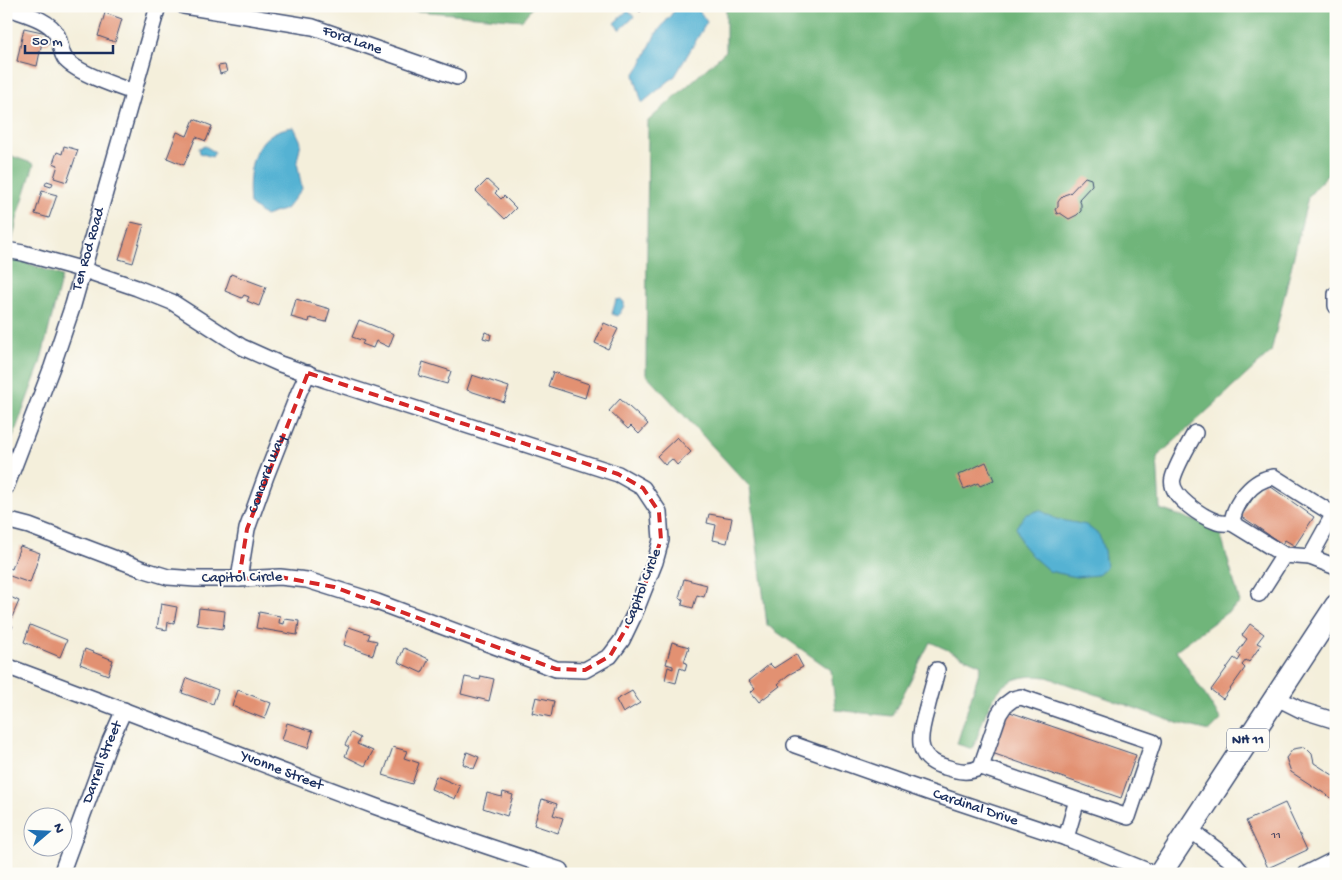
<svg xmlns="http://www.w3.org/2000/svg" width="1342" height="880" font-family="'Gochi Hand',sans-serif">
  <style>
    .forest { fill: #6fb57a; stroke: #45726c }
    .water { fill: #54b2d3; stroke: #387098 }
    .building { fill: #e29172 }
    .lines { fill: none; stroke-linecap: round; stroke-linejoin: round }
    .minor-casing { stroke: #3c4c71; stroke-width: 18 }
    .highway-casing { stroke: #3c4c71; stroke-width: 25 }
    .minor { stroke: #fff; stroke-width: 15 }
    .highway { stroke: #fff; stroke-width: 22 }
    .marked { fill: none; stroke: #d62828; stroke-width: 4; stroke-dasharray: 10 6; stroke-linejoin: round }
    .labels { text-anchor: middle; dominant-baseline: central; stroke-width: 4; stroke-linejoin: round; paint-order: stroke }
    .number-label { font-size: 12px; fill: #4d4863 }
    .shield { fill: #fdfcf7; stroke: #5f6c8c; stroke-width: 1 }
    .shield-label { font-size: 14px; font-weight: bold; fill: #1b2f5e }
    .street-label { font-size: 15px; fill: #1b2f5e; stroke: #fdfcf7 }
  </style>
  <rect width="100%" height="100%" fill="#fdfcf7"/>
  <filter id="ink" filterUnits="userSpaceOnUse"><feTurbulence type="fractalNoise" baseFrequency=".02" numOctaves="2"/><feDisplacementMap in="SourceGraphic" scale="10" xChannelSelector="R" yChannelSelector="G"/><feConvolveMatrix kernelMatrix="1 2 1 2 8 2 1 2 1" color-interpolation-filters="sRGB"/></filter>
  <filter id="wash" filterUnits="userSpaceOnUse"><feTurbulence type="fractalNoise" baseFrequency=".0096" numOctaves="4" result="noise"/><feDisplacementMap in="SourceGraphic" scale="20" xChannelSelector="R" yChannelSelector="G"/><feGaussianBlur stdDeviation="1.12" result="paint"/><feColorMatrix in="noise" values="0 0 0 0 0 0 0 0 0 0 0 0 0 0 0 0 0 1.4 0 .05"/><feComposite in="paint" operator="in"/></filter>
  <g filter="url(#wash)">
    <rect width="100%" height="100%" fill="#f4efdb"/>
    <g class="forest">
      <path d="M361,6h172l-11,14z"/>
      <path d="M726,6h610v159l-28,32 -37,155 -114,105 3,52 59,20 21,74 -64,47 45,70 -11,11 -33,-8 -130,-46c-54,-7 -59,31 -74,72l-16,-5 24,-79 -51,-23 -38,74 -56,-6 -5,-40 -64,-45 -17,-138 -104,-113 2,-253 78,-70z"/>
      <path d="M6,154l28,10 -17,55 -8,37 53,20 -22,88 -34,92z"/>
    </g>
    <g class="water">
      <path d="M678,6h18l11,16 -32,54 -33,27 -8,-28 8,-12 13,-28z"/>
      <path d="M628,10l6,7 -14,13 -6,-7z"/>
      <path d="M294,127l7,15 -4,20 5,27 -16,20 -21,7 -15,-12c-3,-34 2,-73 44,-77z"/>
      <path d="M205,146l10,6 -3,5 -12,-4 -1,-5z"/>
      <path d="M621,299l3,3v4l-6,10 -6,-2 4,-14z"/>
      <path d="M1040,510l16,9 30,6 13,10 5,16 2,16 -9,8 -21,2 -27,-6 -17,-15 -10,-12 -6,-17 9,-12z"/>
    </g>
    <g id="blocks">
      <g class="building">
        <path d="M635,6h11l-6,6z"/>
        <path d="M105,13l17,6 -7,23 -17,-6z"/>
        <path d="M24,28l27,6 -3,10 -6,-2 -5,24 -20,-5z"/>
        <path d="M225,65l2,7 -7,2 -2,-8z"/>
        <path d="M194,119l18,7 -6,15 -10,-4 -12,28 -17,-7 10,-26 10,4z"/>
        <path d="M64,146l14,4 -11,32 -13,-4 4,-13 -5,-2 4,-11 5,2z"/>
        <path d="M1085,177l6,2 1,6 -13,14 2,5v7l-4,4 -8,4 -9,-6 -3,1 -2,-5 3,-2v-5l3,-4 3,-3 6,-2z"/>
        <path d="M487,180l11,10 -3,3 6,6 3,-3 12,12 -11,11 -29,-28z"/>
        <path d="M47,181l6,2 -2,4 -6,-2z"/>
        <path d="M42,191l15,4 -8,23 -14,-4z"/>
        <path d="M131,222l13,3 -11,38 -14,-4z"/>
        <path d="M231,274l35,13 -7,19 -12,-5 2,-4 -5,-2 -2,3 -17,-7z"/>
        <path d="M296,299l34,10 -4,13 -16,-4 -1,4 -18,-5z"/>
        <path d="M359,320l35,14 -5,13 -13,-6 -3,7 -11,-4 2,-3 -12,-4z"/>
        <path d="M604,323l14,6 -10,20 -13,-6z"/>
        <path d="M485,332l6,2 -1,6 -7,-2z"/>
        <path d="M423,362l28,9 -4,13 -28,-8z"/>
        <path d="M553,372l36,12 -4,14 -37,-12z"/>
        <path d="M472,375l37,12 -5,15 -37,-12z"/>
        <path d="M620,399l28,25 -9,10 -8,-8 -3,3 -19,-18z"/>
        <path d="M677,437l14,15 -14,13 -5,-6 -7,6 -8,-9z"/>
        <path d="M986,462l8,18 -14,6 -2,-3 -14,6 -6,-14z"/>
        <path d="M1264,482l50,35 -19,29 -10,-6 -3,4 -41,-28z"/>
        <path d="M709,514l23,4 -5,25 -14,-3 3,-15 -9,-2z"/>
        <path d="M20,546l20,7 -10,30 -23,-8 2,-7 3,1z"/>
        <path d="M684,579l23,6 -3,12 -7,-2 -4,13 -11,-3 1,-6 -4,-1z"/>
        <path d="M6,595l13,6 -10,23 4,2 -7,16z"/>
        <path d="M161,604l16,3 -3,16 -6,-1 -1,8 -10,-2z"/>
        <path d="M199,608l26,3 -2,18 -26,-4z"/>
        <path d="M259,612l21,4 -1,7 5,1 1,-5 14,2 -2,14 -41,-7z"/>
        <path d="M1250,624l14,10 -7,9 4,2 -12,17 -3,-2 -4,5 3,3 -22,31 -12,-9 23,-32 4,3 3,-5 -4,-3 10,-14 -5,-4z"/>
        <path d="M30,625l37,15 -7,17 -36,-15z"/>
        <path d="M349,627l21,7 -2,5 9,2 -4,14 -29,-10z"/>
        <path d="M672,642l17,5 -5,15 3,1 -2,7 -5,-2 -4,15 -11,-3 3,-13 5,2v-3l-7,-2z"/>
        <path d="M404,648l25,11 -7,14 -24,-11z"/>
        <path d="M85,649l28,11 -5,15 -28,-11z"/>
        <path d="M796,654l7,13 -15,8 -10,9 2,2 -21,16 -8,-10 4,-4 -6,-7 21,-17 4,4z"/>
        <path d="M481,676l13,3 -5,22 -28,-7 4,-17 15,3z"/>
        <path d="M187,678l31,12 -5,14 -31,-11z"/>
        <path d="M238,690l33,13 -6,16 -33,-13z"/>
        <path d="M632,691l8,12 -17,10 -7,-13z"/>
        <path d="M536,697l18,4 -3,16 -19,-4z"/>
        <path d="M1007,711l129,44 -15,43 -129,-45z"/>
        <path d="M287,723l26,8 -5,17 -26,-8z"/>
        <path d="M351,733l9,5 -3,6 16,7 -8,15 -20,-10 4,-9 -4,-2z"/>
        <path d="M393,747l14,4 -3,7 15,5 -7,21 -29,-9z"/>
        <path d="M1305,747l7,7 2,9 22,14v24l-45,-29 -5,-14 7,-9z"/>
        <path d="M467,752l12,5 -5,12 -11,-5z"/>
        <path d="M436,776l24,10 -5,13 -24,-10z"/>
        <path d="M503,792l10,3 -6,21 -24,-8 4,-15 15,4z"/>
        <path d="M542,799l15,5 -4,11 10,3 -5,15 -24,-8z"/>
        <path d="M1285,803l22,47 -39,18 -22,-47z"/>
      </g>
    </g>
  </g>
  <g filter="url(#ink)">
    <use href="#blocks" fill-opacity="0" stroke="#3c4c71" stroke-width="1"/>
    <g class="lines">
      <g class="minor-casing">
        <g id="minor">
          <path id="s1" d="M184,6l129,21 144,50"/>
          <path d="M6,7c15,6 44,12 51,28 4,8 3,18 9,25 12,13 50,26 67,32"/>
          <path d="M6,250l17,3 61,17 53,18 35,14 70,45 38,17 46,16 292,94 25,14 16,24 2,28 -6,22 -21,53 -12,25 -12,16 -25,14 -29,-1 -179,-67 -70,-22 -27,-3 -41,2h-43l-28,-2 -23,-7 -116,-44 -23,-6"/>
          <path d="M1336,294v12"/>
          <path d="M1195,433c-7,13 -18,31 -22,45 -5,18 30,39 44,44 4,2 10,1 15,1"/>
          <path id="s2" d="M6,487l46,-120 21,-62 85,-299"/>
          <path d="M1333,514l-59,-37c-21,2 -40,26 -42,46l52,32 26,2 26,10"/>
          <path d="M1310,557l26,-47"/>
          <path id="s3" d="M239,579l8,-50 19,-53 33,-84 9,-19"/>
          <path d="M1259,594l25,-39"/>
          <path id="s4" d="M6,666c185,68 367,145 554,204"/>
          <path d="M937,670c-3,13 -7,25 -10,38 -7,25 -15,50 18,59 13,4 23,7 36,0"/>
          <path d="M1275,697l26,13 35,11"/>
          <path id="s5" d="M795,745l133,47 138,46 89,36"/>
          <path d="M1189,829l44,33 10,12"/>
          <path d="M1066,838l11,-38 -96,-33 18,-53 6,-9 8,-6 8,-2 132,45 -25,75 -51,-17"/>
          <path id="s6" d="M61,874l49,-133 14,-31"/>
          <path d="M1306,874l30,-15"/>
        </g>
      </g>
      <g class="highway-casing">
        <path id="highway" d="M1160,874l176,-268"/>
      </g>
      <use href="#minor" class="minor"/>
      <use href="#highway" class="highway"/>
    </g>
  </g>
  <path class="marked" d="M308,373l310,101 25,14 16,24 2,28 -27,75 -24,41 -25,14 -29,-1 -222,-82 -54,-10 -41,2 8,-50z"/>
  <g class="labels">
    <g class="number-label">
      <text x="1276" y="836">11</text>
    </g>
    <rect class="shield" x="1227" y="728.5" width="42" height="23" rx="4"/>
    <g class="shield-label">
      <text x="1248" y="740">NH 11</text>
    </g>
    <g class="street-label">
      <text stroke="none"><textPath href="#s1" startOffset="172">Ford Lane</textPath></text>
      <text stroke="none"><textPath href="#s2" startOffset="252">Ten Rod Road</textPath></text>
      <text stroke="none"><textPath href="#s3" startOffset="109">Concord Way</textPath></text>
      <text transform="translate(242 578) rotate(-1)">Capitol Circle</text>
      <text transform="translate(643 587) rotate(-69)">Capitol Circle</text>
      <text stroke="none"><textPath href="#s6" startOffset="119">Darrell Street</textPath></text>
      <text stroke="none"><textPath href="#s4" startOffset="295">Yvonne Street</textPath></text>
      <text stroke="none"><textPath href="#s5" startOffset="191">Cardinal Drive</textPath></text>
    </g>
  </g>
  <rect width="1342" height="880" fill="none" stroke="#fdfcf7" stroke-width="25"/>
  <g transform="translate(48 832) rotate(71)"><circle r="24" fill="#fdfcf7" stroke="#a3aaba"/>
  <path d="M0-4L9 19L0 12L-9 19Z" fill="#1f6fb2"/>
  <text y="-8" font-size="14" font-weight="bold" text-anchor="middle" fill="#1b2f5e">N</text>
  </g>
  <path d="M25 45v8h88v-8" fill="none" stroke="#1b2f5e" stroke-width="2.5"/>
  <text x="32" y="45" font-size="15" fill="#1b2f5e" stroke="#fdfcf7" stroke-width="4" paint-order="stroke">50 m</text>
</svg>
